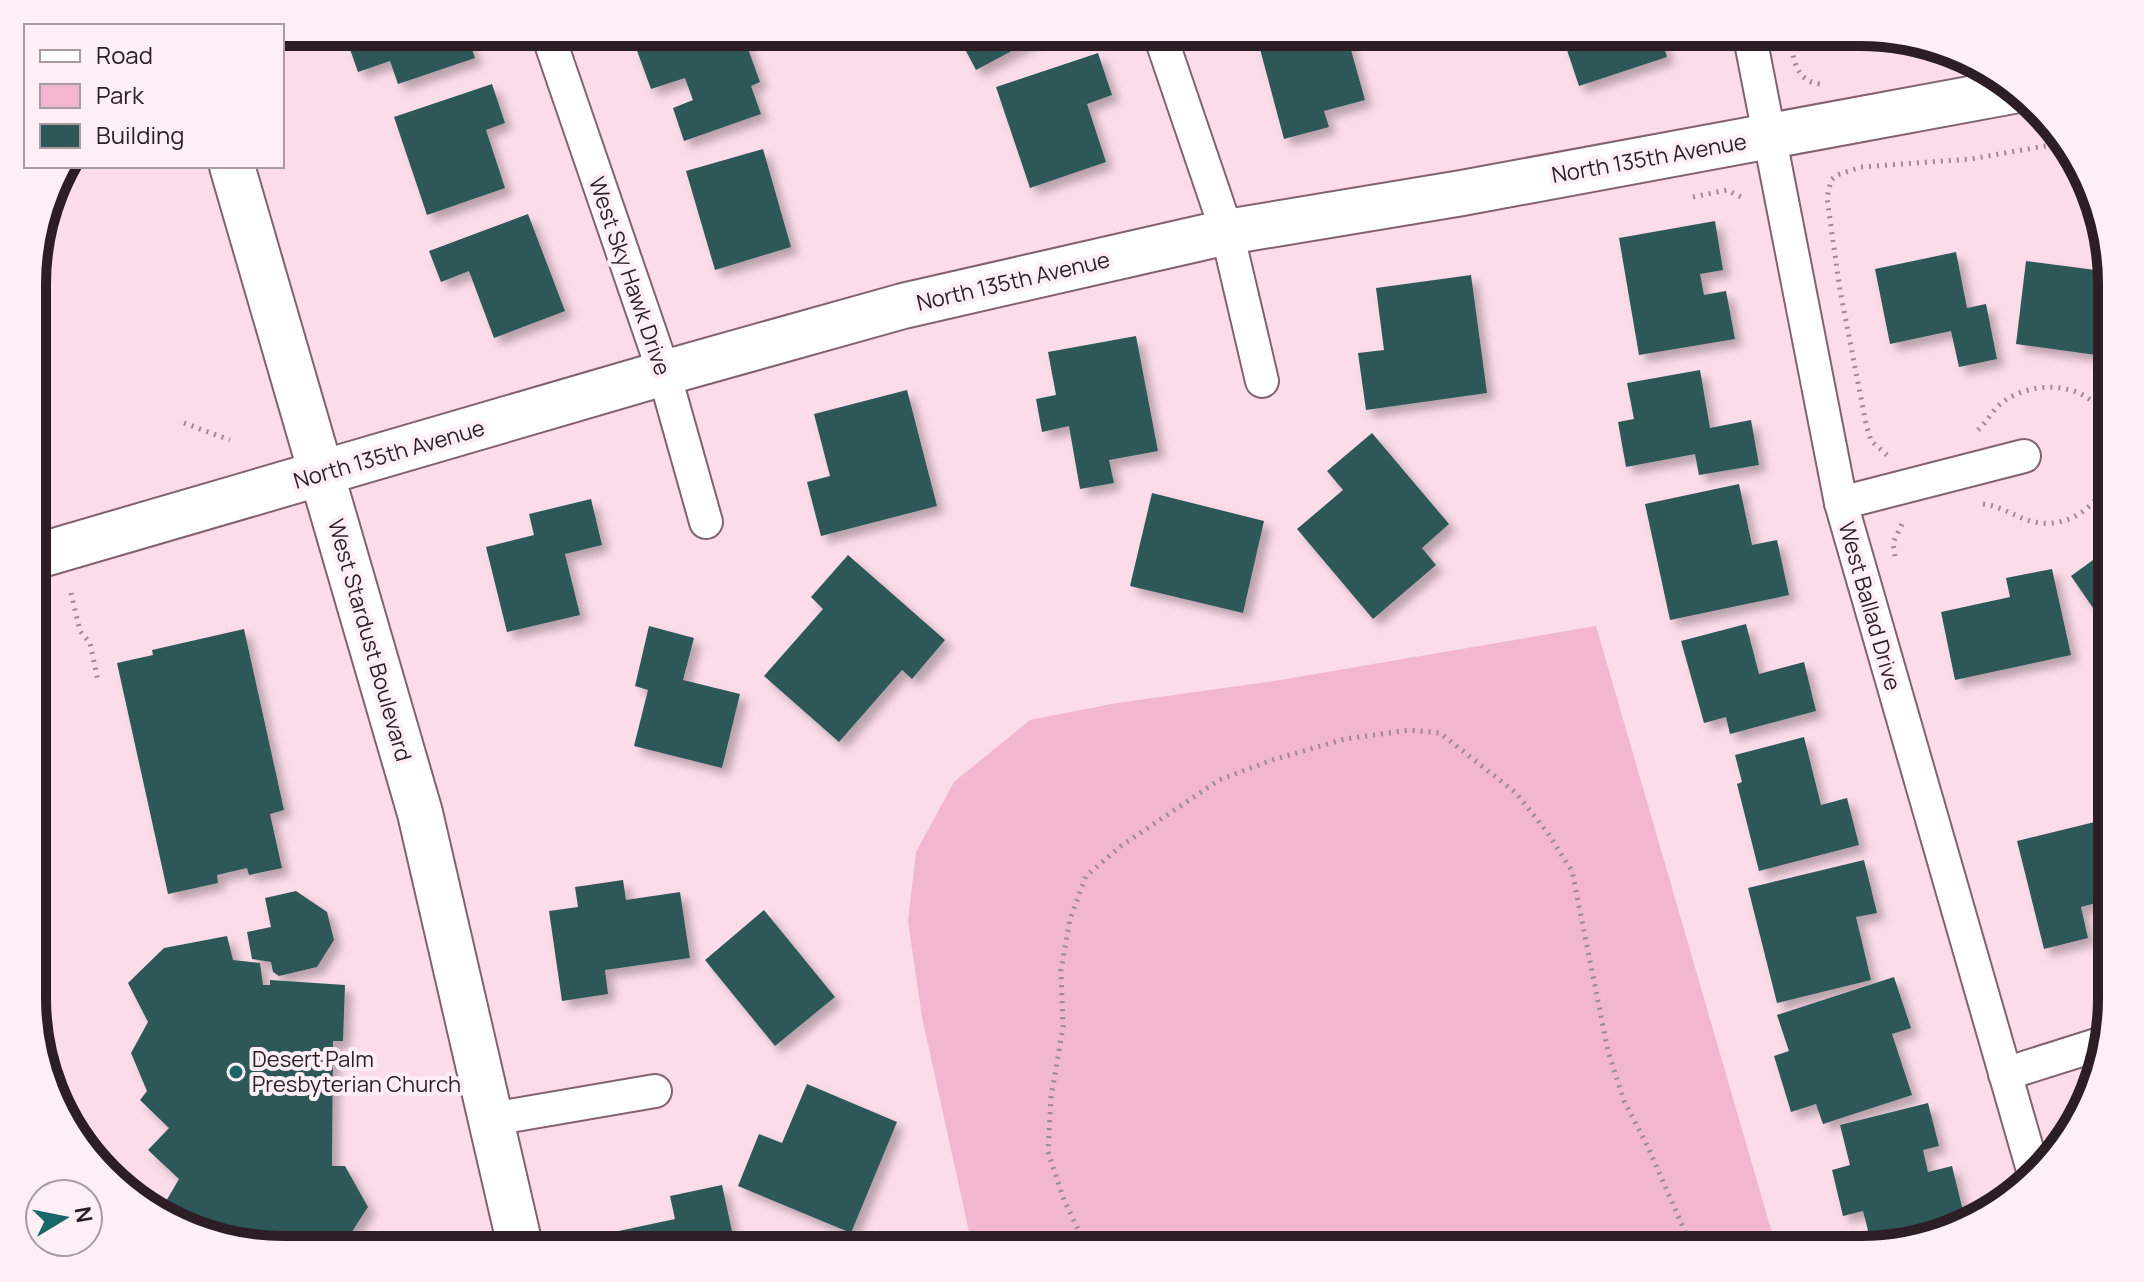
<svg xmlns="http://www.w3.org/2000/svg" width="2144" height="1282" font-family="Manrope,sans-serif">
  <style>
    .green { fill: #f3b6d0 }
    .building { fill: #2d5859; filter: url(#shadow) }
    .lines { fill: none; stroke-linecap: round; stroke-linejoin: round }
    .street-casing { stroke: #836270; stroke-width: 36 }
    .secondary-casing { stroke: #836270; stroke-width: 48 }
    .path { stroke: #a08892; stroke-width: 5; stroke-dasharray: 2 6; stroke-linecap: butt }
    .street { stroke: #fff; stroke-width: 32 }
    .secondary { stroke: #fff; stroke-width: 44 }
    .poi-dot { fill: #196769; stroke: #feeef5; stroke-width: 3 }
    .labels { text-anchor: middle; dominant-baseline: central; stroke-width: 8; stroke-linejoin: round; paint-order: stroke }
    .street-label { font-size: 22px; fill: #2c1e24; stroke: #feeef5 }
    .poi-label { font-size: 22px; fill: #2c1e24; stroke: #feeef5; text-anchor: start }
    .rim { fill: none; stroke: #2c1e24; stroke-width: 10 }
  </style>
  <defs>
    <filter id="shadow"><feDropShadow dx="7" dy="7" stdDeviation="4" flood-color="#0004"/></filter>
  </defs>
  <rect width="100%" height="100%" fill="#fcdce9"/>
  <path class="green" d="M1596,626l181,624h-804l-51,-233 -14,-96 8,-69 38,-70 76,-62 87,-17 163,-23z"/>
  <g class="building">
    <path d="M344,32h122l9,26 -77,26 -8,-23 -32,11z"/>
    <path d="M729,32h13l18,50 -9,4 10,28 -77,27 -11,-33 20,-8 -8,-22 -34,11 -15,-41 45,-15 5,15z"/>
    <path d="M956,32h84l2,3 -66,35z"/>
    <path d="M1265,32h81l19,68 -41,11 5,16 -45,12 -28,-105z"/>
    <path d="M1561,32h98l8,25 -88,29z"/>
    <path d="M1098,53l14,42 -25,9 19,58 -76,26 -34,-101z"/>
    <path d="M492,84l13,39 -19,7 19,58 -78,27 -33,-98z"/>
    <path d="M763,149l28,98 -76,23 -29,-99z"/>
    <path d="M528,214l37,97 -71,27 -25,-67 -28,11 -12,-31z"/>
    <path d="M1715,221l8,49 -23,4 4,21 22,-4 9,48 -96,16 -20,-117z"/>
    <path d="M1956,252l11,56 19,-4 11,55 -38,8 -8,-36 -61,13 -15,-75z"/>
    <path d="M2026,261l85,11v85l-95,-13z"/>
    <path d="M1471,275l16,118 -121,17 -8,-57 26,-3 -8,-62z"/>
    <path d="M1136,336l22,115 -49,9 5,23 -34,6 -11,-63 -27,6 -6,-33 20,-4 -8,-43z"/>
    <path d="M1700,370l10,58 41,-8 8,45 -60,10 -4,-21 -69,13 -8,-45 16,-3 -7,-36z"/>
    <path d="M907,390l30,116 -116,30 -14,-54 23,-6 -16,-62z"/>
    <path d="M1372,433l77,91 -27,24 14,17 -63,54 -76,-90 46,-39 -16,-19z"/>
    <path d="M1739,484l13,61 25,-5 12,55 -119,25 -25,-116z"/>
    <path d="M1152,493l112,28 -21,92 -113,-27z"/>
    <path d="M591,499l11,46 -37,9 15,61 -73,17 -21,-85 48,-12 -5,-21z"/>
    <path d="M2111,547v87l-40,-58z"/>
    <path d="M848,555l97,85 -33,39 -10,-9 -63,72 -75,-66 59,-67 -12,-12z"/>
    <path d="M2052,569l19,86 -116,25 -14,-68 69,-15 -4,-19z"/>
    <path d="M1746,624l13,50 45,-12 12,49 -86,23 -4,-17 -22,6 -23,-82z"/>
    <path d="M649,626l45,12 -11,42 57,14 -18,74 -88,-22 14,-56 -13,-4z"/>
    <path d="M244,629l40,181 -14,4 12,54 -33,7 -2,-7 -30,7 1,8 -50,11 -51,-231 36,-8 -1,-5z"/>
    <path d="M1804,737l17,68 26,-7 12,47 -100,26 -22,-87 5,-2 -7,-27z"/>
    <path d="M2111,818v81l-30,8 7,31 -44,11 -27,-108z"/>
    <path d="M1864,860l13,53 -21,4 15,63 -94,23 -29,-115z"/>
    <path d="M623,880l3,20 54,-8 10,66 -85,12 3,24 -46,7 -13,-90 29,-4 -3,-20z"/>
    <path d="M296,891l31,21 7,28 -17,27 -38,9 -6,-4 -2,-10 -19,-3 -5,-27 24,-5 -6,-29z"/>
    <path d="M764,910l71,87 -60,49 -70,-86z"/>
    <path d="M227,936l6,24 27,3 3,22h7v-5l75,5 -2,56h-10l-1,125h13l23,41 -24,37 -85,-1 -90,-24 -7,-11 17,-29 -31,-29 21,-22 -29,-28 7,-9 -16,-38 17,-31 -20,-39 36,-35z"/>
    <path d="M1894,977l17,51 -19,6 20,61 -89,29 -7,-20 -25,8 -17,-56 15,-5 -12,-36z"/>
    <path d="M807,1084l90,38 -46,111 -113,-47 21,-52 23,9z"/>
    <path d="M1928,1103l11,43 -16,4 5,22 24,-6 12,49 -94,23 -7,-27 -20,5 -11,-46 18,-5 -10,-40z"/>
    <path d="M722,1185l14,65h-118l-4,-18 61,-13 -5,-23z"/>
  </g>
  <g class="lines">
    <g class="street-casing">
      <g id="street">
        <path d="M547,32l117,341 42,149"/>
        <path d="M1159,32l68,200 35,149"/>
        <path d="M1749,32l92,471 192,667"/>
        <path d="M1841,503l183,-47"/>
        <path d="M2005,1074l98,-31"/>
        <path d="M492,1119l163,-28"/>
      </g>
    </g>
    <g class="secondary-casing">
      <g id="secondary">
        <path d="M232,166l188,647 101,437"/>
        <path d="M34,557l630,-184 239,-67 324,-74 235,-39 551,-102"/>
      </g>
    </g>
    <g class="path">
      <path d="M1789,32c4,22 4,49 31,52"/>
      <path d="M1693,197l34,-7 18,9"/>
      <path d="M184,423l46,17"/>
      <path d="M1978,430c9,-8 15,-21 25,-28 28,-21 77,-21 98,9 6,9 8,21 10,31"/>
      <path d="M1887,455l-16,-14 -5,-17 -26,-134 -13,-92 4,-18 6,-5 24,-8 110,-8 97,-17"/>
      <path d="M1983,504c17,2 31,12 47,17 37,10 67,-14 81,-45"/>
      <path d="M1895,556l-2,-13 9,-19"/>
      <path d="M71,593l9,38 10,12 8,38"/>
      <path d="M1088,1250l-24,-50 -16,-48 3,-54 12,-71 -2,-57 9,-51 16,-43 35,-30 98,-66 53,-20 73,-21 65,-9 30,3 76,60 31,39 25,39 36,180 16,50 23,44 46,105"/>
    </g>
    <use href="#street" class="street"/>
    <use href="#secondary" class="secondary"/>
  </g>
  <circle class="poi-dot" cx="236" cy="1072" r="8"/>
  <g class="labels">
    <g class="street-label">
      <text transform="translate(1649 158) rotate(-10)">North 135th Avenue</text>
      <text transform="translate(630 276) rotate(71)">West Sky Hawk Drive</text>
      <text transform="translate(1013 281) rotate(-13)">North 135th Avenue</text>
      <text transform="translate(389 454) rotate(-16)">North 135th Avenue</text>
      <text transform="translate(1870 606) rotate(74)">West Ballad Drive</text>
      <text transform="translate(370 640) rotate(74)">West Stardust Boulevard</text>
    </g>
    <g class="poi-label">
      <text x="252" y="1059">Desert Palm<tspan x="252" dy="25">Presbyterian Church</tspan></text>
    </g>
  </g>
  <path d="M0 0H2144V1282H0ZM284 46H1860A238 238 0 0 1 2098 284V998A238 238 0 0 1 1860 1236H284A238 238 0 0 1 46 998V284A238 238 0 0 1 284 46Z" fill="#feeef5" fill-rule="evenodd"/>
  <path class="rim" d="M284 46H1860A238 238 0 0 1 2098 284V998A238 238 0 0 1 1860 1236H284A238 238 0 0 1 46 998V284A238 238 0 0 1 284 46Z"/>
  <rect x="24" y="24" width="260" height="144" fill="#feeef5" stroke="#aa9ba1" stroke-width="2"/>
  <rect x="40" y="50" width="40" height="12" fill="#ffffff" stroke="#aa9ba1" stroke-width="2"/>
  <text x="96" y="64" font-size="24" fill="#2c1e24">Road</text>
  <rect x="40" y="84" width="40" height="24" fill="#f3b6d0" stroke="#aa9ba1" stroke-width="2"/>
  <text x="96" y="104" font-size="24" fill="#2c1e24">Park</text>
  <rect x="40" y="124" width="40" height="24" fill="#2d5859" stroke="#aa9ba1" stroke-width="2"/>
  <text x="96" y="144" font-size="24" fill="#2c1e24">Building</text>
  <g transform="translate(64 1218) rotate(80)"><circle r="38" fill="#feeef5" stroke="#aa9ba1" stroke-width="2"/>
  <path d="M0-6L14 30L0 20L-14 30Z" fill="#196769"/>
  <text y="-12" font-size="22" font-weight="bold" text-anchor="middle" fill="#2c1e24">N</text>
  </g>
</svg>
